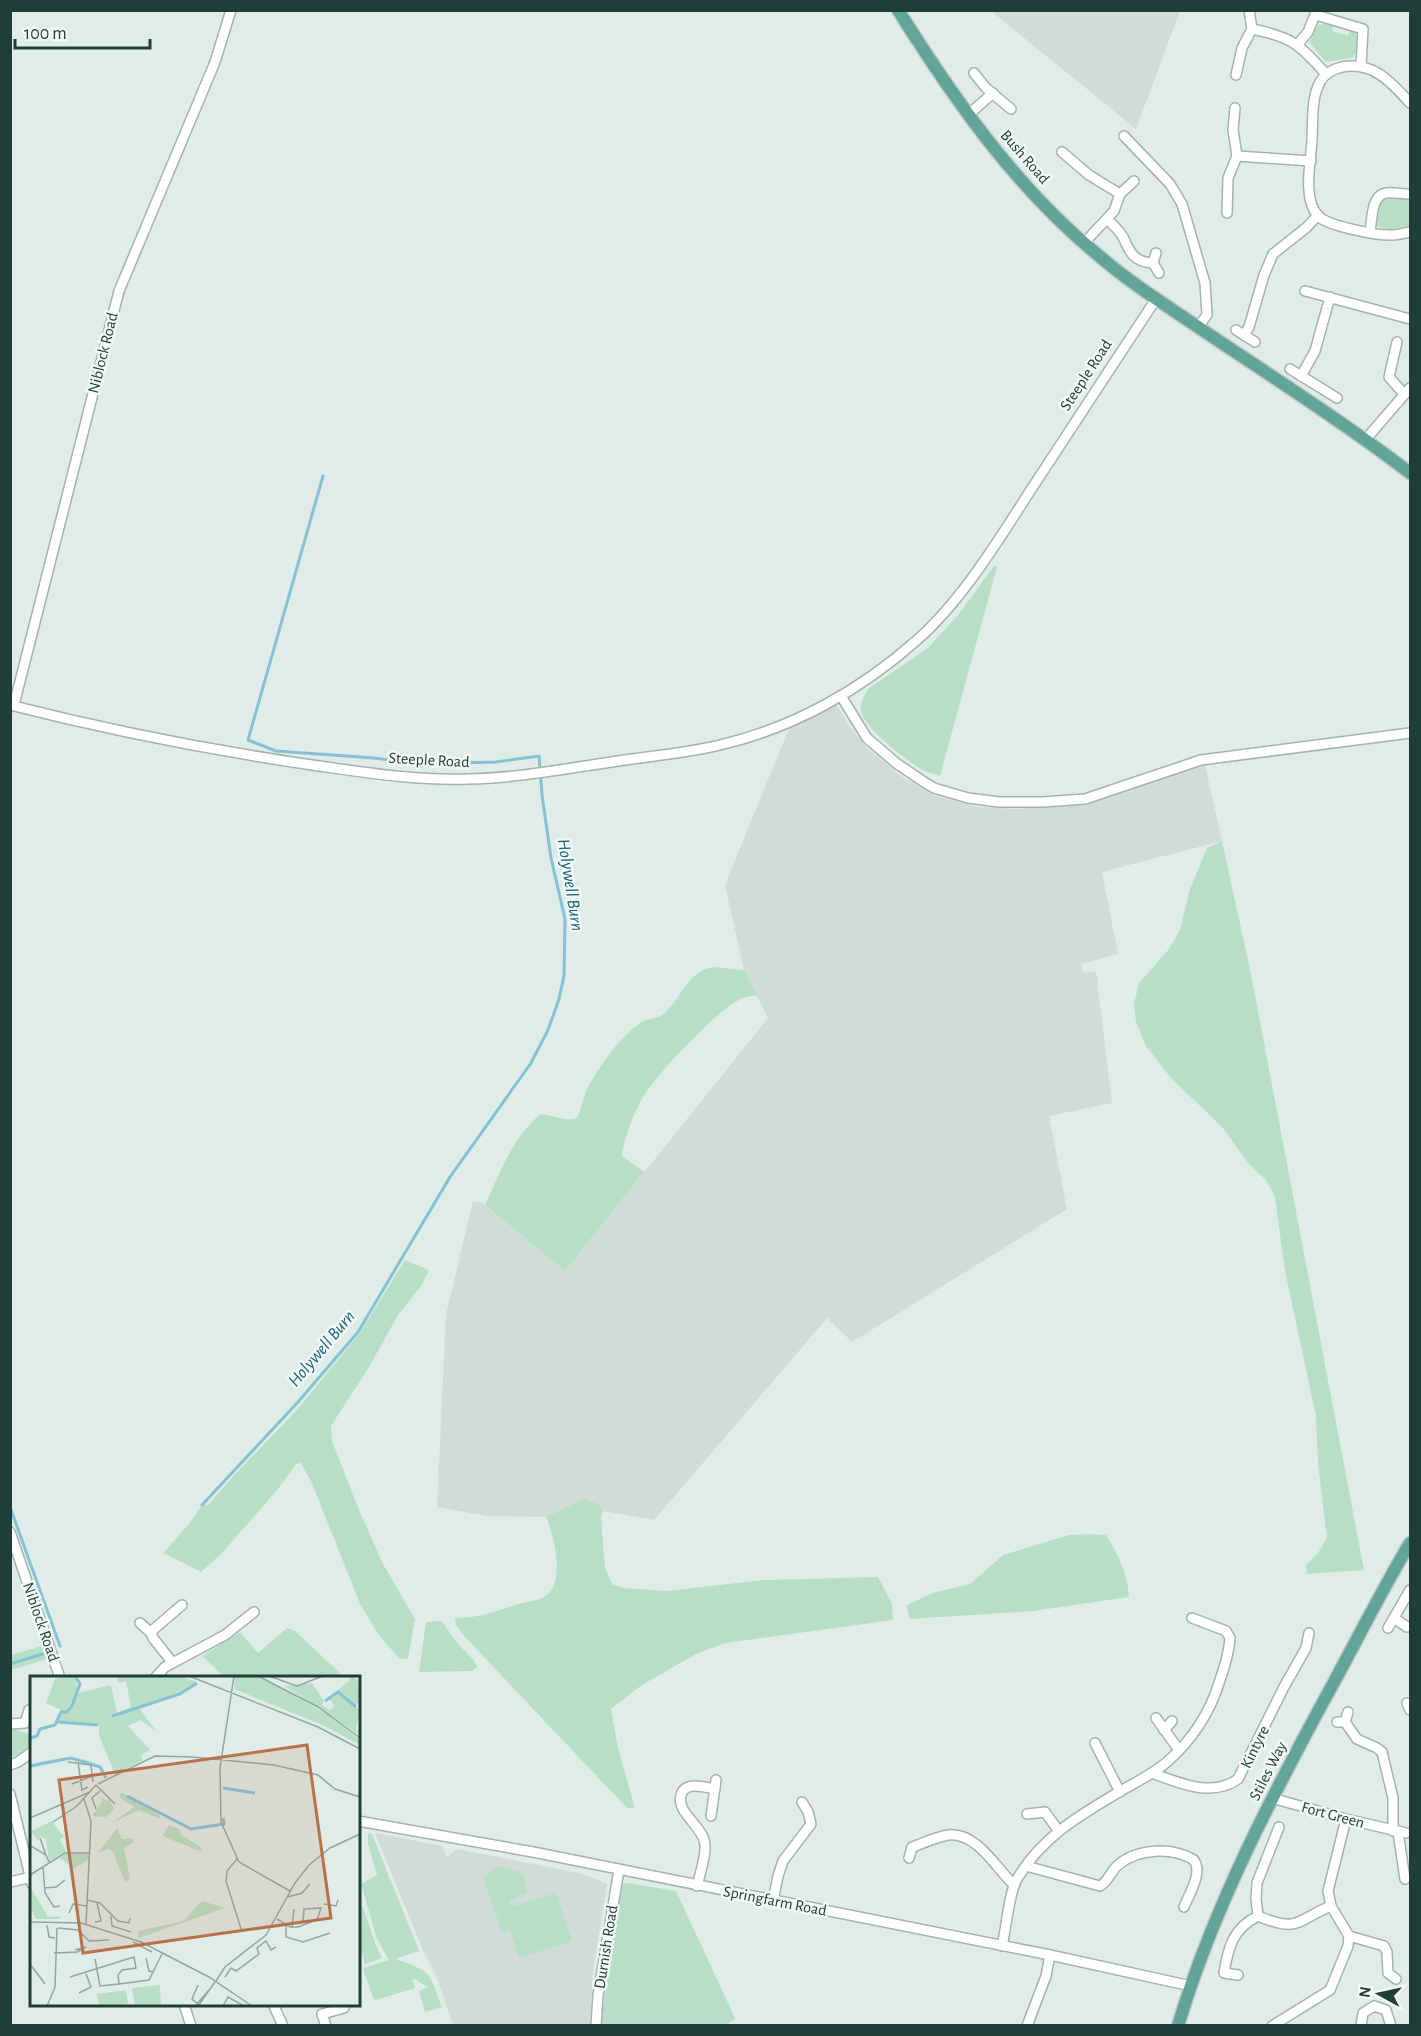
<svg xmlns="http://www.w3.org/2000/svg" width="1421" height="2036" font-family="'Alegreya Sans',sans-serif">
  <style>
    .built { fill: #cfdcd7 }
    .green { fill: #b8dfc6 }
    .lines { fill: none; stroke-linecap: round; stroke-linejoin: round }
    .stream { stroke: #85c2d4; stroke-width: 3 }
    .minor-casing { stroke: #a3b4b0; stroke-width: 12 }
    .major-casing { stroke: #c1c9c7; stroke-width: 15 }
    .minor { stroke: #fff; stroke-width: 9 }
    .major { stroke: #63a499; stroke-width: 12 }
    .labels { text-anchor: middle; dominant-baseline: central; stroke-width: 5; stroke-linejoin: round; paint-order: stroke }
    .street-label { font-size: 16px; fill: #203e38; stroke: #f1f8f5 }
    .water-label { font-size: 18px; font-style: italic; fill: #17637d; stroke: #f1f8f5 }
    .inset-river { fill: none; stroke: #85c2d4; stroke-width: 3 }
    .inset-road { fill: none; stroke: #93a6a2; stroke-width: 1.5 }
    .view { fill: #b8724a; fill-opacity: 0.15; stroke: #b8724a; stroke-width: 3 }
    .inset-edge { fill: none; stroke: #203e38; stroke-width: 3 }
  </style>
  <rect width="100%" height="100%" fill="#e0ece8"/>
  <g class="built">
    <path d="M991,11h189l-44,118z"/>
    <path d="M836,704l14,23 18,21 33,28 32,19 44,12 40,2 69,-7 119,-37 17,76 -120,31 16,82 -37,10 2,9 13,-2 16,132 -63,13 18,93 -215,133 -25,-24 -173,202 -51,-9 -2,-6 -17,-5 -38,17 -58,-1 -51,-9 9,-192 27,-114 9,2 83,68 203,-253 -24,-48 -19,-85 65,-159z"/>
    <path d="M375,1833l67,13 5,11 10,-8 126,25 24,10 -14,87 -3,54h-137l-16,-47 -14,-28z"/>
  </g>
  <g class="green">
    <path d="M1325,23l9,2 -2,6 16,5 2,-6 5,1 3,7 -1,16h-3v3l-28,5 -17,-20 10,-18 4,1z"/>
    <path d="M1384,197l26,1v30l-18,2 -16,-4 3,-23z"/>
    <path d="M994,566l3,1 -57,209c-5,-2 -12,-3 -17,-6 -16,-9 -59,-42 -62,-59 -2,-8 3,-15 7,-22l60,-41 31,-34z"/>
    <path d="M1222,841l29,133 113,596 -57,4 -1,-9 12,-12 9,-15 -9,-74 -2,-48 -31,-145 -10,-74 -9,-17 -17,-16 -27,-37 -51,-49 -25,-32 -10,-24 -2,-18 5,-21 30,-34 11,-19 10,-41 17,-41z"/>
    <path d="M713,967l31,3 13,25c-6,1 -13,2 -18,5 -22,10 -86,78 -97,99 -9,17 -18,38 -20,57l22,16 -79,99 -80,-66c15,-32 28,-69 56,-91 12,1 25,8 36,4 5,-11 7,-24 13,-35 13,-21 29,-45 50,-60 7,-5 18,-4 25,-10 17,-16 23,-42 48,-46z"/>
    <path d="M405,1260l24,10 -8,16 -23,29 -29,52 -38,59 1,15 27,69 24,54 32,55 -7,40 -9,-1 -21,-24 -18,-30 -49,-123 -10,-18 -5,1 -18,25 -56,64 -21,19 -38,-19 26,-29 13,-19h6l28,-32 61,-63 62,-76z"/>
    <path d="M584,1499l17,6 2,6 -2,7 4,50 7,16 12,4 43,3 98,-11 113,-3 14,27 1,16 -168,23 -29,11 -54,31 -31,24 7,39 17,60h-8l-162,-171 -9,-12 -1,-7c23,0 42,-7 63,-14 10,-3 24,-3 31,-11 15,-16 5,-58 -3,-76z"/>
    <path d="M1091,1534l15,1c12,19 22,39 23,62l-96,14 -124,8 -2,-14 26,-12 37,-9 33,-29 66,-20z"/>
    <path d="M439,1621h3l15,22 17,17 3,7 -5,4 -53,1 7,-50z"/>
    <path d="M287,1628l8,3 49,46h-120l-22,-21 38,-24 18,21z"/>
    <path d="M42,1646l5,13 -36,11v-15z"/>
    <path d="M11,1728h4l4,3 12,3 -1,12 -19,12z"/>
    <path d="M368,1833l4,1 47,117 -23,8c37,14 32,11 46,48l-17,5 -6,-21 8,-4 -12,-8 -3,1 3,8 -39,12 -3,-2 -10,-30 26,-8 -12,-21 -16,-55 16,-9 -9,-31z"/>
    <path d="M495,1866l23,5 6,5 3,17 -18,8 2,6 45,-14 16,48 -53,17 -9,-28 -8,2 -19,-55 7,-4z"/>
    <path d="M628,1883l48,8 59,127 -8,7 -127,1 20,-135 3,-7z"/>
    <path d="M363,1907l13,39 6,12 -17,6 -6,-18v-38z"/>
  </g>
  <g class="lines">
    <g class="stream">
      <path d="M202,1505l96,-103 60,-70 92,-155 81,-114 17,-33 11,-31 5,-23 1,-57 -14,-61 -9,-63 -3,-39 -43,6 -77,2 -45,-6 -98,-7 -28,-11 75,-264"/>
      <path d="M10,1507l50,139"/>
      <path d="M10,1664l33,-10"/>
    </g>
    <g class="minor-casing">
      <g id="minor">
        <path d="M1316,15l47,14 -2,37"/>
        <path d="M1252,29c40,8 47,15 74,45"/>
        <path d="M1298,44l10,-12 9,-22"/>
        <path d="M974,73l12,15 25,21"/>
        <path d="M1236,75l6,-27 10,-19 -3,-19"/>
        <path d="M1410,103c-19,-21 -37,-42 -68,-36 -9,2 -17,6 -22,15 -9,16 -7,40 -8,58 -1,21 -10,58 6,76 10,10 60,20 75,19 6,0 12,-2 17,-3"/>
        <path d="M968,115l25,-22"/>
        <path d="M1124,136l46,48 12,20 23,79 2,32 -9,12"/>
        <path d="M1062,152l27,23 31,19"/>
        <path d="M1237,156l74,5"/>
        <path d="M1227,213l1,-35 9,-22 -4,-26 2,-22"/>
        <path d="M1107,219c5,5 12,11 16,18 7,16 11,25 30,26"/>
        <path d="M1370,232c2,-11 1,-37 16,-39 8,-1 16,1 24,1"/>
        <path d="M1084,243l30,-32 6,-17 14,-13"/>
        <path d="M1156,253l-3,10 6,10"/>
        <path d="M1305,291l105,28"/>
        <path d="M1236,330l19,12"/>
        <path d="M1244,335l5,-8 15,-52 9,-21 34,-27 11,-12"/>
        <path d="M1397,342l-8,35 15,17"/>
        <path d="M1290,369l47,29"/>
        <path d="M1301,376l14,-25 15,-54"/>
        <path d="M1366,439l44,-51"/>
        <path d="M841,696l26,42 29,25 28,19 10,6 34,10 31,4h44l42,-3 116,-39 209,-27"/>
        <path d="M10,705c102,26 205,46 309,61 50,7 100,15 150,13 50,-1 100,-11 149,-18 34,-5 69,-8 102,-16 73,-17 141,-55 197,-105 47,-41 85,-106 119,-158 40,-61 80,-122 120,-183"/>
        <path d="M10,705l5,-4 104,-410 96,-229 16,-52"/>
        <path d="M10,1532l50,146"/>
        <path d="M1394,1618l13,9"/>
        <path d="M140,1623l11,10"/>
        <path d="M1388,1628l22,-38"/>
        <path d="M172,1662l-19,-24 -2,-5 3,-4 28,-24"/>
        <path d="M155,1678l10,-11 60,-32 29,-23"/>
        <path d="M1407,1703l3,7"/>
        <path d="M1156,1718l23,32"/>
        <path d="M1337,1722h8l3,-10"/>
        <path d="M1345,1722l12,17 20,9 5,4 11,46v33"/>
        <path d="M10,1724l15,-1 4,-13"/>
        <path d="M1164,1730l8,-9"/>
        <path d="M1095,1743l25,49"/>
        <path d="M10,1765l8,-3 14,-10"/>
        <path d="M1152,1773c27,10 60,25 86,6l46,-92 22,-39 3,-15"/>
        <path d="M10,1794l22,90"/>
        <path d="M1272,1798l74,21 60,14"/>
        <path d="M1027,1814l18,-2 13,18"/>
        <path d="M711,1816l5,-36"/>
        <path d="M358,1821l175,31 517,103 141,31"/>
        <path d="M1398,1832l7,47"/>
        <path d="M909,1858l3,-11c12,-4 24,-10 36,-12 29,-3 48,33 66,50"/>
        <path d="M1026,1866l74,20c8,-4 11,-15 18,-21 20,-17 54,-18 76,-5 9,13 -5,34 -10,47"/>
        <path d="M10,1882l22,-5"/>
        <path d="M697,1886c3,-13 9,-28 8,-42 -2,-18 -29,-31 -24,-49 4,-14 23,-8 34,-6"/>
        <path d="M773,1901l5,-25 5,-15 28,-37 -3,-12 -6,-10"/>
        <path d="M1258,1916l-2,-17 1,-16 22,-56"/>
        <path d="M1349,1936l35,10 3,6 1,21 8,6"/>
        <path d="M1002,1946c4,-16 7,-54 15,-67 26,-44 65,-65 107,-90 15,-8 30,-16 43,-27 25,-22 42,-47 52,-79 5,-14 10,-30 11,-45l-4,-7 -34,-13"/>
        <path d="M1238,1975l-14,-2c4,-25 9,-45 34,-57 41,17 37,5 73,-10"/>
        <path d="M184,2004l7,22"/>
        <path d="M273,2004l10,22"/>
        <path d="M326,2026l-4,-12 22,-6"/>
        <path d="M596,2026l2,-31 21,-125"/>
        <path d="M1027,2026l19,-50 4,-21"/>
        <path d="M1272,2026l58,-36 18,-44 1,-10 -18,-30 -3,-15 18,-72"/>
        <path d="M1361,2026l2,-13 11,-7 12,4 5,16"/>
      </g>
    </g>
    <g class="major-casing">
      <g id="major">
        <path d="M898,10c56,89 118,178 200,245 31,27 66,49 100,72 71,48 144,94 212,146"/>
        <path d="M1178,2026c36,-121 96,-234 156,-344 25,-46 49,-94 76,-139"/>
      </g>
    </g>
    <use href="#minor" class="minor"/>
    <use href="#major" class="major"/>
  </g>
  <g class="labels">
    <g class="street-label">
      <text transform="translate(1025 157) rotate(49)">Bush Road</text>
      <text transform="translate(103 353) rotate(-76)">Niblock Road</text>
      <text transform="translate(1086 375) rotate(-57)">Steeple Road</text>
      <text transform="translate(429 760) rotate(3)">Steeple Road</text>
      <text transform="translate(41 1622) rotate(71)">Niblock Road</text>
      <text transform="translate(1255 1747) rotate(-64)">Kintyre</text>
      <text transform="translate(1268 1771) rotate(-63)">Stiles Way</text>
      <text transform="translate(1333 1815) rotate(15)">Fort Green</text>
      <text transform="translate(775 1901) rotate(11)">Springfarm Road</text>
      <text transform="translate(606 1947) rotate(-81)">Durnish Road</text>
    </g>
    <g class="water-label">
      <text transform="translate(570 885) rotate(81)">Holywell Burn</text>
      <text transform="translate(322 1349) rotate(-50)">Holywell Burn</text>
    </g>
  </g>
  <g transform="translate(30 1676)">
    <rect width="330" height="330" fill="#e0ece8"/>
    <path d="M35,0h10l3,17 33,-8 6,28 14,-6 -5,-26 -7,2 -3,-7h63l18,6 -17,12 -40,15 16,22 -16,-11 -12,6 22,24 -9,5 2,5 -28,15 -16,-40v-10l-42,-3 4,-12 -15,-7 9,-24zM205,0h20l22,10 51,29 32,25v5l-35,-19 -91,-37zM318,0h6l6,7v18l-5,5 5,4 -4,19 4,6 -76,-49 28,-3 12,18 -2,4 7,5 6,-4 -6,-8 21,-18zM39,81l22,4 11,6 5,12 -7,-11 -24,-9 -11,-1 -35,10 8,-6zM91,116l39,24v3l-21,-9 -27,13 22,-16 -15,-10zM71,120l5,5 3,-3 5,11 -8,8 -14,-1 10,-14zM22,145l12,16 -4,2 6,13 -17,9 -3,-22 -6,-3 -2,5 -7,-10zM139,149l10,4 2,6 20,12 1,5 -40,-16zM87,152l5,11 10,-1 2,4 -10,6 6,31 -5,3 -12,-30 -4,-3 -11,4zM58,177v7l-14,9 -14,-11 5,-4zM0,210l18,31 13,-1 -2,3h-23l-6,-12zM172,225l23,7 -86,30 -1,-7 45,-10zM130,309l1,21h-26l-3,-18zM96,314l2,14 -29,2 -2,-12z" fill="#b8dfc6"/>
    <path class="inset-river" d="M295,25l13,-9 18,15M82,40l68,-22 17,-11M28,46l40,3M0,62l7,-2 3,-7 15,-4 6,-13h6l5,-6 8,-22 -5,-8M0,90l41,-8 29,9 6,11M193,112l32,5M97,120l64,33 33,-5 -1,-6"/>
    <path class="inset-road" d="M159,0l129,51 42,22M204,0l-14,92 1,54 18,40 51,29M228,0l60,31 42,31M239,0l28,10 26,-10M38,86l23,3 2,17M48,86l4,28 6,-3M42,108l20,-8M68,108l57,-28 38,1 81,8 44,10 17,14 25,8M66,109l19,19M54,123l7,22 -5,103M66,133l-4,-11 8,-7M0,142l60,-26M23,146l24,-16 19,-21M10,162l6,17M1,170l15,9 3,7M207,183l-10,12 -1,10 16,51M13,190l2,27 9,14 6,-1M0,199l35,-22h25M14,212l12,-1 9,-7M258,221l14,-4 8,-9M57,224l13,3 18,18 11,2 1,-5M294,228l12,2 2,-6M39,237l4,-9 14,2M81,240l1,10 19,6M247,243l13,8h8l19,-7 4,-12 -17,1 -1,13M0,246l51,1 60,19 68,35 43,29M65,246l6,-1 -4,-18M17,249l2,12 6,1M256,249v12l17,5 27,-9M262,251l2,-18M28,252l20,2 11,11 20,-1M103,266l19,10M24,277l23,-1 9,-5 -11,3M116,282l3,13 5,1M65,283l5,27 19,-2 -1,-9M0,288l15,20M40,301l64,-20 2,11 -14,2 -4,5M195,301l6,-9 5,3 23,-17 -2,-6 9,-7 5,9 5,-3M186,305l9,-14 41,-32 29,-52 14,-18 21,-17 30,-14M89,308l30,-4 13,-26M168,309l-6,14 7,6M49,317l12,-6 -5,-13M17,330l8,-19 2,-59M165,330l14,-16M168,330l17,-24M193,330l5,-9 16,9"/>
    <path class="view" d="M277,69l24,173 -248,35 -24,-173z"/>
    <rect width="330" height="330" class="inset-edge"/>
  </g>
  <rect width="1421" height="2036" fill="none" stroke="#203e38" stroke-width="24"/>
  <g transform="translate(1379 1994) rotate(278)" stroke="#f1f8f5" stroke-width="4.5" paint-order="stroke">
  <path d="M0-4.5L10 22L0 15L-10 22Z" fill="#203e38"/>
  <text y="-9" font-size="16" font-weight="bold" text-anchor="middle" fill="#203e38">N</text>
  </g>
  <path d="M15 39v9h135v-9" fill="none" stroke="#203e38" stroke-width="3"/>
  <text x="24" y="39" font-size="18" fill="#203e38" stroke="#f1f8f5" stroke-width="4.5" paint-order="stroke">100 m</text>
</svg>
